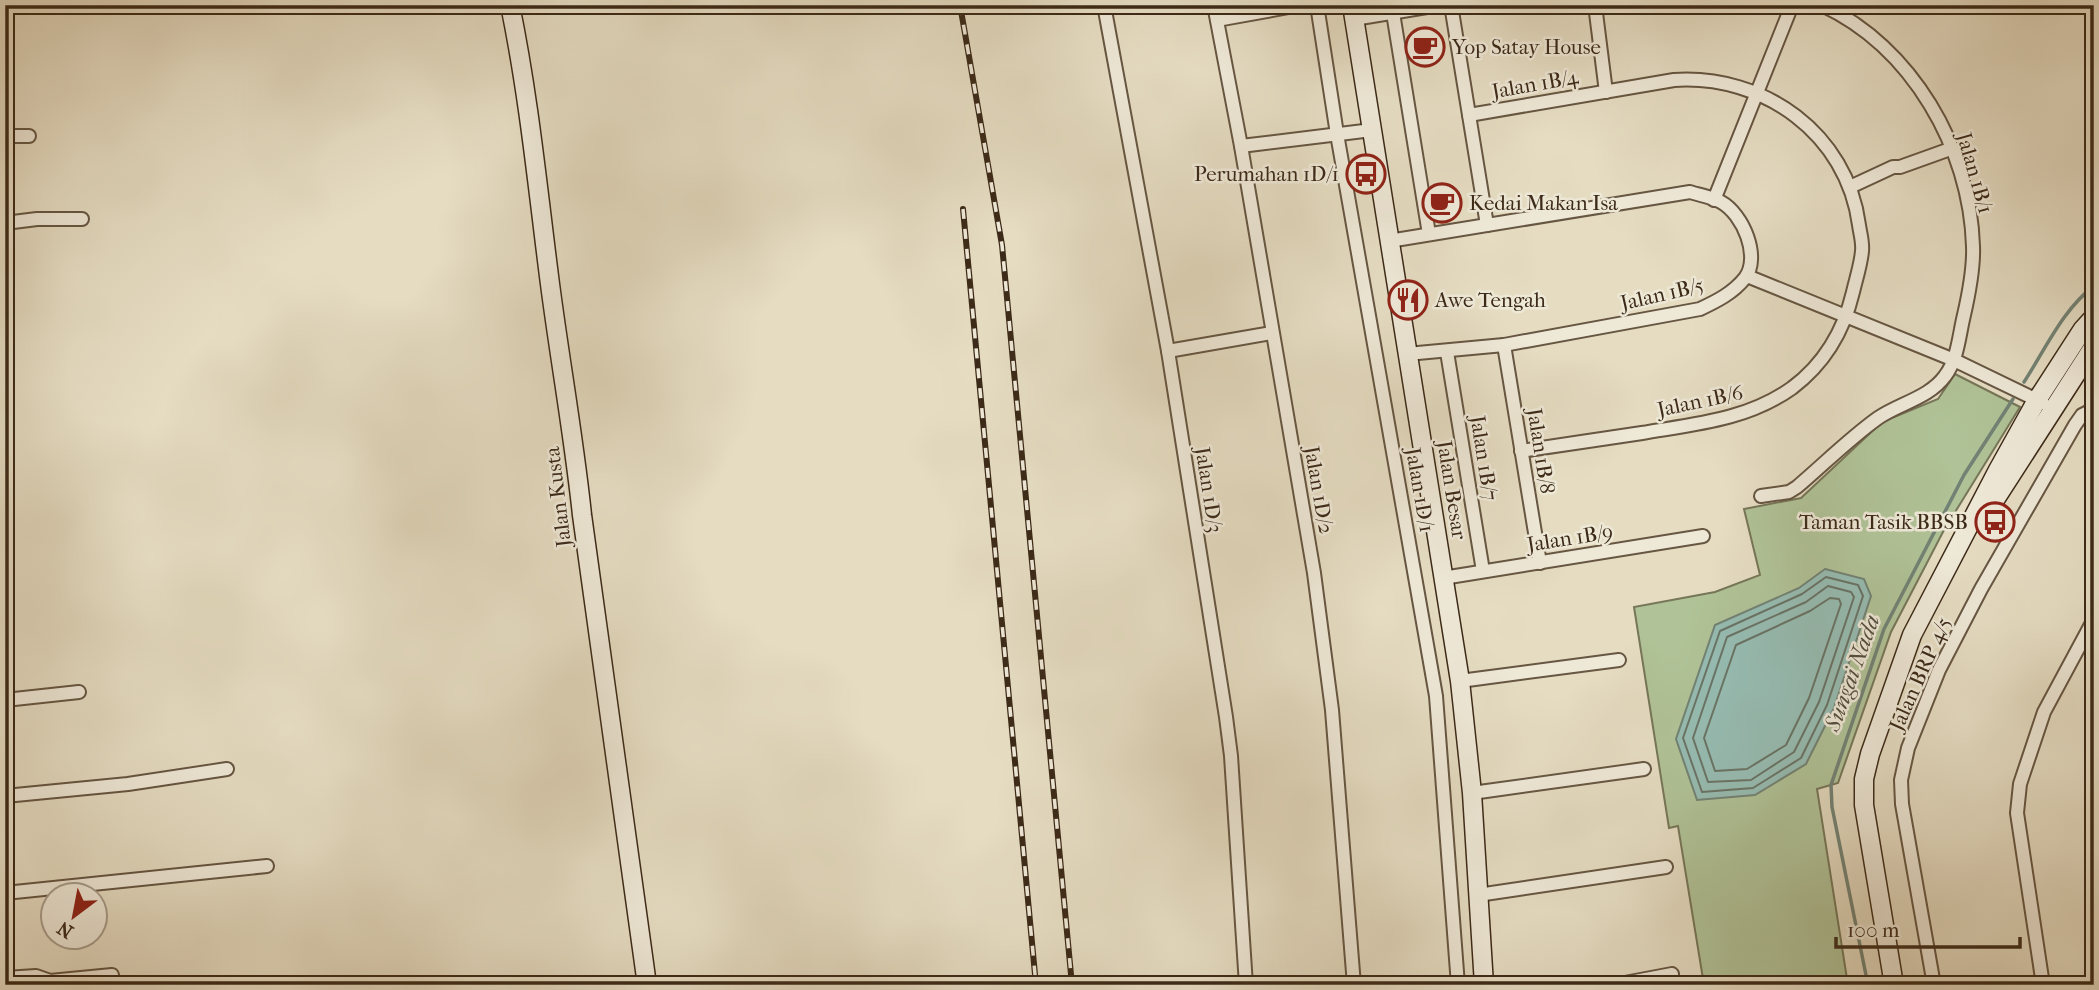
<svg xmlns="http://www.w3.org/2000/svg" width="2099" height="990" font-family="'IM FELL French Canon',serif">
  <style>
    .green { fill: #b0c297; stroke: #767658; stroke-width: 2 }
    .water { fill: #96bcb2; stroke: #728274; stroke-width: 2 }
    .lines { fill: none; stroke-linecap: round; stroke-linejoin: round }
    .shore { stroke: #697365; stroke-width: 2 }
    .stream { stroke: #728274; stroke-width: 3.5 }
    .street-casing { stroke: #665642; stroke-width: 16 }
    .secondary-casing { stroke: #3c2a18; stroke-width: 21 }
    .street { stroke: #eee8d7; stroke-width: 12 }
    .secondary { stroke: #eee8d7; stroke-width: 18 }
    .rail-casing { stroke: #3c2a18; stroke-width: 6 }
    .rail { stroke: #eee8d7; stroke-width: 3.5; stroke-dasharray: 10; stroke-linecap: butt }
    .labels { text-anchor: middle; dominant-baseline: central; stroke-width: 5; stroke-linejoin: round; paint-order: stroke }
    .poi-label { font-size: 21px; fill: #3c2a18; stroke: #eee8d7; text-anchor: start }
    .street-label { font-size: 21px; fill: #3c2a18; stroke: #eee8d7 }
    .water-label { font-size: 23px; font-style: italic; fill: #524e3e; stroke: #eee8d7 }
  </style>
  <rect width="100%" height="100%" fill="#e5dcc2"/>
  <filter id="stains"><feTurbulence type="fractalNoise" baseFrequency=".00286" numOctaves="4"/><feColorMatrix values="0 0 0 0 .2 0 0 0 0 .09 0 0 0 0 .02 0 0 0 .5 -.17"/></filter>
  <radialGradient id="worn" r=".72"><stop offset=".6" stop-color="#630" stop-opacity="0"/><stop offset="1" stop-color="#630" stop-opacity=".3"/></radialGradient>
  <path class="green" d="M1955,374l65,33 -76,123 -53,102 -53,151 -21,6 31,196h-144l-26,-159 -9,2 -35,-221 81,-15 45,-17 -16,-66 57,-11 81,-76 56,-23z"/>
  <path class="water" d="M1825,569l39,10 7,17 -37,112 -28,56 -51,31 -58,5 -21,-61 39,-114 84,-37z"/>
  <g class="lines">
    <g class="shore">
      <path d="M1826,577l32,8 5,11 -36,109 -26,53 -48,30 -51,4 -19,-54 37,-107 82,-37z"/>
      <path d="M1828,586l23,6 3,5 -35,105 -25,50 -43,28 -43,2 -15,-44 34,-101 79,-35z"/>
      <path d="M1830,598l9,1 2,5 -32,94 -23,47 -39,24 -32,2 -11,-33 32,-93 74,-34z"/>
    </g>
    <g class="stream">
      <path d="M2024,382c21,-32 39,-73 70,-96"/>
      <path d="M1868,985l-36,-178 -1,-22 53,-156 80,-154 49,-76"/>
    </g>
    <g class="street-casing">
      <g id="street">
        <path d="M1104,5l64,346 58,366 5,39 15,229"/>
        <path d="M1214,5l27,141 73,427 18,137 22,275"/>
        <path d="M1317,5l20,129 99,562 22,289"/>
        <path d="M1451,5l36,220"/>
        <path d="M1595,5l11,87"/>
        <path d="M1393,13l36,221"/>
        <path d="M1354,19l85,-14"/>
        <path d="M1217,20l83,-15"/>
        <path d="M1469,115l205,-35c90,-6 173,54 185,145 1,8 4,17 3,26 -1,13 -6,28 -9,41 -9,38 -29,72 -61,96 -45,32 -97,36 -150,45 -40,6 -81,12 -121,18"/>
        <path d="M5,136h24"/>
        <path d="M1241,146l131,-16"/>
        <path d="M1850,187l43,-20h7l53,-19"/>
        <path d="M1714,200l78,-195"/>
        <path d="M5,223l32,-4h45"/>
        <path d="M1389,241l301,-49c9,3 22,5 31,10 22,12 40,55 24,76 -12,15 -28,23 -45,31l-196,36 -97,9"/>
        <path d="M1747,276l207,84 89,43"/>
        <path d="M1504,345l36,218"/>
        <path d="M1168,351l104,-18"/>
        <path d="M1447,352l36,219"/>
        <path d="M1761,496l28,-4 8,-5c27,-23 53,-49 81,-69 22,-15 51,-20 67,-42 13,-17 14,-41 19,-61 5,-22 10,-46 9,-69 -3,-98 -61,-199 -151,-241"/>
        <path d="M1443,578l260,-42"/>
        <path d="M1460,681l159,-21"/>
        <path d="M5,700l74,-8"/>
        <path d="M1472,793l172,-24"/>
        <path d="M5,796l123,-12 99,-15"/>
        <path d="M5,893l262,-27"/>
        <path d="M1478,895l188,-28"/>
        <path d="M5,978l31,-2 14,5 62,-6"/>
        <path d="M1614,985l58,-11"/>
        <path d="M1934,985l-32,-181 -1,-24 7,-32 31,-78 42,-81 94,-164 7,-10 12,-6"/>
        <path d="M2043,985l-26,-172 3,-29 24,-72 50,-93"/>
      </g>
    </g>
    <g class="secondary-casing">
      <g id="secondary">
        <path d="M510,5c19,92 28,186 40,279 10,77 24,154 32,231l65,470"/>
        <path d="M1352,5l108,676 12,112 12,192"/>
        <path d="M1989,509l105,-163"/>
        <path d="M1894,985l-30,-180v-26l6,-25 42,-119 86,-165 39,-70 46,-71 11,-12"/>
      </g>
    </g>
    <use href="#street" class="street"/>
    <use href="#secondary" class="secondary"/>
    <g class="rail-casing">
      <g id="rail">
        <path d="M960,5l42,240 70,740"/>
        <path d="M963,209l73,776"/>
      </g>
    </g>
    <use href="#rail" class="rail"/>
  </g>
  <defs>
    <g id="cafe-ring" transform="scale(2.0125)"><circle r="9.5" fill="#eee8d7" stroke="#8f2418" stroke-width="1.5"/><path d="M-5.5-4.5H6V0H3Q3 3.5 0 3.5H-2.5Q-5.5 3.5-5.5 0ZM3-3.2v2h1.7v-2ZM-6 4.5H4V6H-6Z" fill="#8f2418"/></g>
    <g id="bus-ring" transform="scale(2.0125)"><circle r="9.5" fill="#eee8d7" stroke="#8f2418" stroke-width="1.5"/><path d="M-5-6H5V4H4V6H2V4H-2V6H-4V4H-5ZM-3.5-4V0h7V-4ZM-3.5 1.2v1.5H-2V1.2ZM2 1.2v1.5H3.5V1.2Z" fill="#8f2418"/></g>
    <g id="restaurant-ring" transform="scale(2.0125)"><circle r="9.5" fill="#eee8d7" stroke="#8f2418" stroke-width="1.5"/><path d="M-5-6h1v4h1v-4h1v4h1v-4h1v5L-1.5 .5V6h-2V.5L-5-1ZM5-6V6H3V1.5H1.5Q1.5-4 5-6Z" fill="#8f2418"/></g>
  </defs>
  <g fill-rule="evenodd">
    <use href="#cafe-ring" x="1425" y="47"/>
    <use href="#bus-ring" x="1366" y="174"/>
    <use href="#cafe-ring" x="1442" y="203"/>
    <use href="#restaurant-ring" x="1408" y="300"/>
    <use href="#bus-ring" x="1995" y="522"/>
  </g>
  <g class="labels">
    <g class="poi-label">
      <text x="1452" y="47">Yop Satay House</text>
      <text x="1339" y="174" text-anchor="end">Perumahan 1D/1</text>
      <text x="1469" y="203">Kedai Makan Isa</text>
      <text x="1435" y="300">Awe Tengah</text>
      <text x="1968" y="522" text-anchor="end">Taman Tasik BBSB</text>
    </g>
    <g class="street-label">
      <text transform="translate(1535 84) rotate(-10)">Jalan 1B/4</text>
      <text transform="translate(1975 173) rotate(74)">Jalan 1B/1</text>
      <text transform="translate(1662 294) rotate(-13)">Jalan 1B/5</text>
      <text transform="translate(1700 401) rotate(-12)">Jalan 1B/6</text>
      <text transform="translate(1541 451) rotate(81)">Jalan 1B/8</text>
      <text transform="translate(1484 458) rotate(81)">Jalan 1B/7</text>
      <text transform="translate(1209 490) rotate(81)">Jalan 1D/3</text>
      <text transform="translate(1319 490) rotate(80)">Jalan 1D/2</text>
      <text transform="translate(1420 490) rotate(80)">Jalan 1D/1</text>
      <text transform="translate(1452 490) rotate(81)">Jalan Besar</text>
      <text transform="translate(558 497) rotate(-97)">Jalan Kusta</text>
      <text transform="translate(1570 538) rotate(-9)">Jalan 1B/9</text>
      <text transform="translate(1920 674) rotate(-66)">Jalan BRP 4/5</text>
    </g>
    <g class="water-label">
      <text transform="translate(1852 673) rotate(-70)">Sungai Nada</text>
    </g>
  </g>
  <rect width="2099" height="990" fill="none" stroke="#e5dcc2" stroke-width="28"/>
  <rect x="7" y="7" width="2085" height="976" fill="none" stroke="#3c2a18" stroke-width="3.5"/>
  <rect x="14" y="14" width="2071" height="962" fill="none" stroke="#3c2a18" stroke-width="2"/>
  <g transform="translate(74 916) rotate(212)"><circle r="33" fill="#eee8d7" stroke="#a79c8b" stroke-width="2"/>
  <path d="M0-5L12 26L0 18L-12 26Z" fill="#8f2418"/>
  <text y="-10" font-size="19" font-weight="bold" text-anchor="middle" fill="#3c2a18">N</text>
  </g>
  <path d="M1836 937v10h184v-10" fill="none" stroke="#3c2a18" stroke-width="3.5"/>
  <text x="1847" y="937" font-size="21" fill="#3c2a18" stroke="#eee8d7" stroke-width="5" paint-order="stroke">100 m</text>
  <rect width="100%" height="100%" filter="url(#stains)"/>
  <rect width="100%" height="100%" fill="url(#worn)"/>
</svg>
